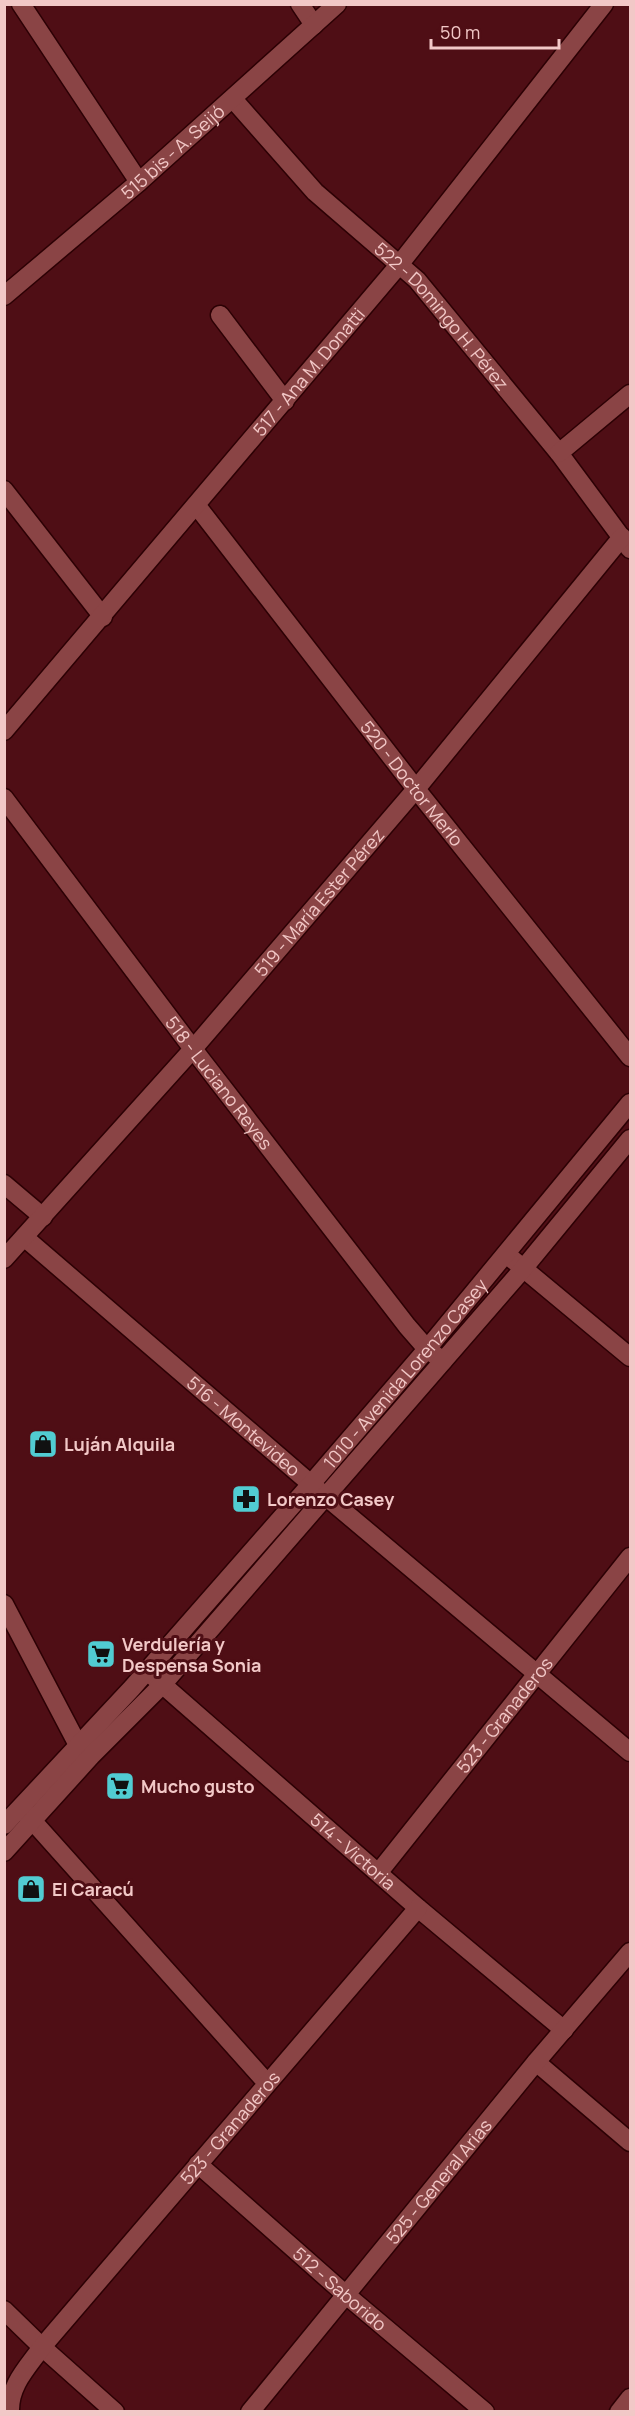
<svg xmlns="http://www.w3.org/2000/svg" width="635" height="2416" font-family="Manrope,sans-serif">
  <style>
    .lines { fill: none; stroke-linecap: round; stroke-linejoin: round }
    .street-casing { stroke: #2c0004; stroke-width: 21 }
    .secondary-casing { stroke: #2c0004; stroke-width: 21 }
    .street { stroke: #8a4445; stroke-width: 18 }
    .secondary { stroke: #8a4445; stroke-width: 18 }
    .labels { text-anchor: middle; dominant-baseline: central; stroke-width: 6; stroke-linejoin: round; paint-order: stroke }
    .street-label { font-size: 18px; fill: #f2c8c7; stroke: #4f0e15 }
    .poi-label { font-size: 18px; font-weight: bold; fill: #f2c8c7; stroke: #4f0e15; text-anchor: start }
  </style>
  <rect width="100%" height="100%" fill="#4f0e15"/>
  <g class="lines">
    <g class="street-casing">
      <g id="street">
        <path d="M21,4l118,178"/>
        <path d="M300,4l14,21"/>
        <path id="s1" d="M233,99l82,93 102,88 142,173 71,96"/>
        <path id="s2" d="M4,296l135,-114 198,-178"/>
        <path d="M220,315l65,86"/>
        <path d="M559,453l71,-59"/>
        <path d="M4,490l99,127"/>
        <path id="s3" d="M197,506l219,283 214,268"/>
        <path id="s4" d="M4,731l395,-466 205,-261"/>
        <path id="s5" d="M4,798l189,251 214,277 20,23 16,12"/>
        <path d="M4,1184l39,33"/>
        <path id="s6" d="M24,1237l287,247 319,268"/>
        <path d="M506,1254l124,103"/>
        <path id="s7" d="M4,1259l189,-210 223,-260 206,-252"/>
        <path d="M4,1604l74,141 10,9"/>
        <path id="s8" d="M147,1671l271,237 146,122"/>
        <path d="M22,1809l245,274"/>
        <path id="s9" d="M379,1872l251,-315"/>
        <path d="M536,2062l94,80"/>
        <path id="s10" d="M198,2164l147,130 140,118"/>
        <path d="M4,2310l38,37 73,65"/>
        <path id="s11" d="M10,2412c-1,-27 18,-45 32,-65l376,-439"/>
        <path id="s12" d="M250,2412l286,-350 94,-110"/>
        <path d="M619,2412l11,-14"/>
      </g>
    </g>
    <g class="secondary-casing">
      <g id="secondary">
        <path id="s13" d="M4,1825l128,-137 179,-204 116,-135 203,-246"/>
        <path d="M4,1852l87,-96 71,-71 361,-416 107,-130"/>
      </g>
    </g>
    <use href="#street" class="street"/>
    <use href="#secondary" class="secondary"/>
  </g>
  <defs>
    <g id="shop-square" transform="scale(1.5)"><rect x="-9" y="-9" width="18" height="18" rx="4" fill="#51ccd2" stroke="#4f0e15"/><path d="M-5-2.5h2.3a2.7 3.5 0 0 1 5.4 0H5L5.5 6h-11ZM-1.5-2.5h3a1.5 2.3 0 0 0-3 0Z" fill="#111"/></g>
    <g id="pharmacy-square" transform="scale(1.5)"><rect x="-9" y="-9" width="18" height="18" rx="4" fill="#51ccd2" stroke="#4f0e15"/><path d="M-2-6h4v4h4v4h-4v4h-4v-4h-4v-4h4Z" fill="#111"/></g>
    <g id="supermarket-square" transform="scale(1.5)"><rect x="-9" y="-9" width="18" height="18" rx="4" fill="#51ccd2" stroke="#4f0e15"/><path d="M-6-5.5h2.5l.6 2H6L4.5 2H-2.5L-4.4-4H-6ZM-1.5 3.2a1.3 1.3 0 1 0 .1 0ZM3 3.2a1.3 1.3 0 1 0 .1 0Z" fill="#111"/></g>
  </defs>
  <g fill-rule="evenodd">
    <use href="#shop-square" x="43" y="1444"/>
    <use href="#pharmacy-square" x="246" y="1499"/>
    <use href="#supermarket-square" x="101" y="1654"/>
    <use href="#supermarket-square" x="120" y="1786"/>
    <use href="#shop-square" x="31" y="1889"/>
  </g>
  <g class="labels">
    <g class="street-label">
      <text stroke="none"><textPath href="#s2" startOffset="222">515 bis - A. Seijó</textPath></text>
      <text stroke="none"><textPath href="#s1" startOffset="302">522 - Domingo H. Pérez</textPath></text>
      <text stroke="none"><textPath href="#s4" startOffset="471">517 - Ana M. Donatti</textPath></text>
      <text stroke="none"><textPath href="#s3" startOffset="351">520 - Doctor Merlo</textPath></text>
      <text stroke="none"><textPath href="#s7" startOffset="476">519 - María Ester Pérez</textPath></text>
      <text stroke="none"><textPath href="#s5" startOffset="357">518 - Luciano Reyes</textPath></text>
      <text stroke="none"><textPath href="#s13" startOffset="604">1010 - Avenida Lorenzo Casey</textPath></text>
      <text stroke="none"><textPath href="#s6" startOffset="290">516 - Montevideo</textPath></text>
      <text stroke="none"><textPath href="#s9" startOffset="201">523 - Granaderos</textPath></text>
      <text stroke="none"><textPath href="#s8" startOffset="274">514 - Victoria</textPath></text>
      <text stroke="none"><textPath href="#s11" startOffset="363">523 - Granaderos</textPath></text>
      <text stroke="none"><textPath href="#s12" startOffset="298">525 - General Arias</textPath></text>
      <text stroke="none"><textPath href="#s10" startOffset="189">512 - Saborido</textPath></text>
    </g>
    <g class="poi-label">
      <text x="64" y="1444">Luján Alquila</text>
      <text x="267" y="1499">Lorenzo Casey</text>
      <text x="122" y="1644">Verdulería y<tspan x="122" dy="21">Despensa Sonia</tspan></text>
      <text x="141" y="1786">Mucho gusto</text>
      <text x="52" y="1889">El Caracú</text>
    </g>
  </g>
  <rect width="635" height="2416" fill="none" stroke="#f2c8c7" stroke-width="12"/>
  <path d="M431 39v9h128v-9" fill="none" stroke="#f2c8c7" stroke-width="3"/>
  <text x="440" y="39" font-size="18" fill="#f2c8c7" stroke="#4f0e15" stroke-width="4.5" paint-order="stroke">50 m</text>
</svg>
